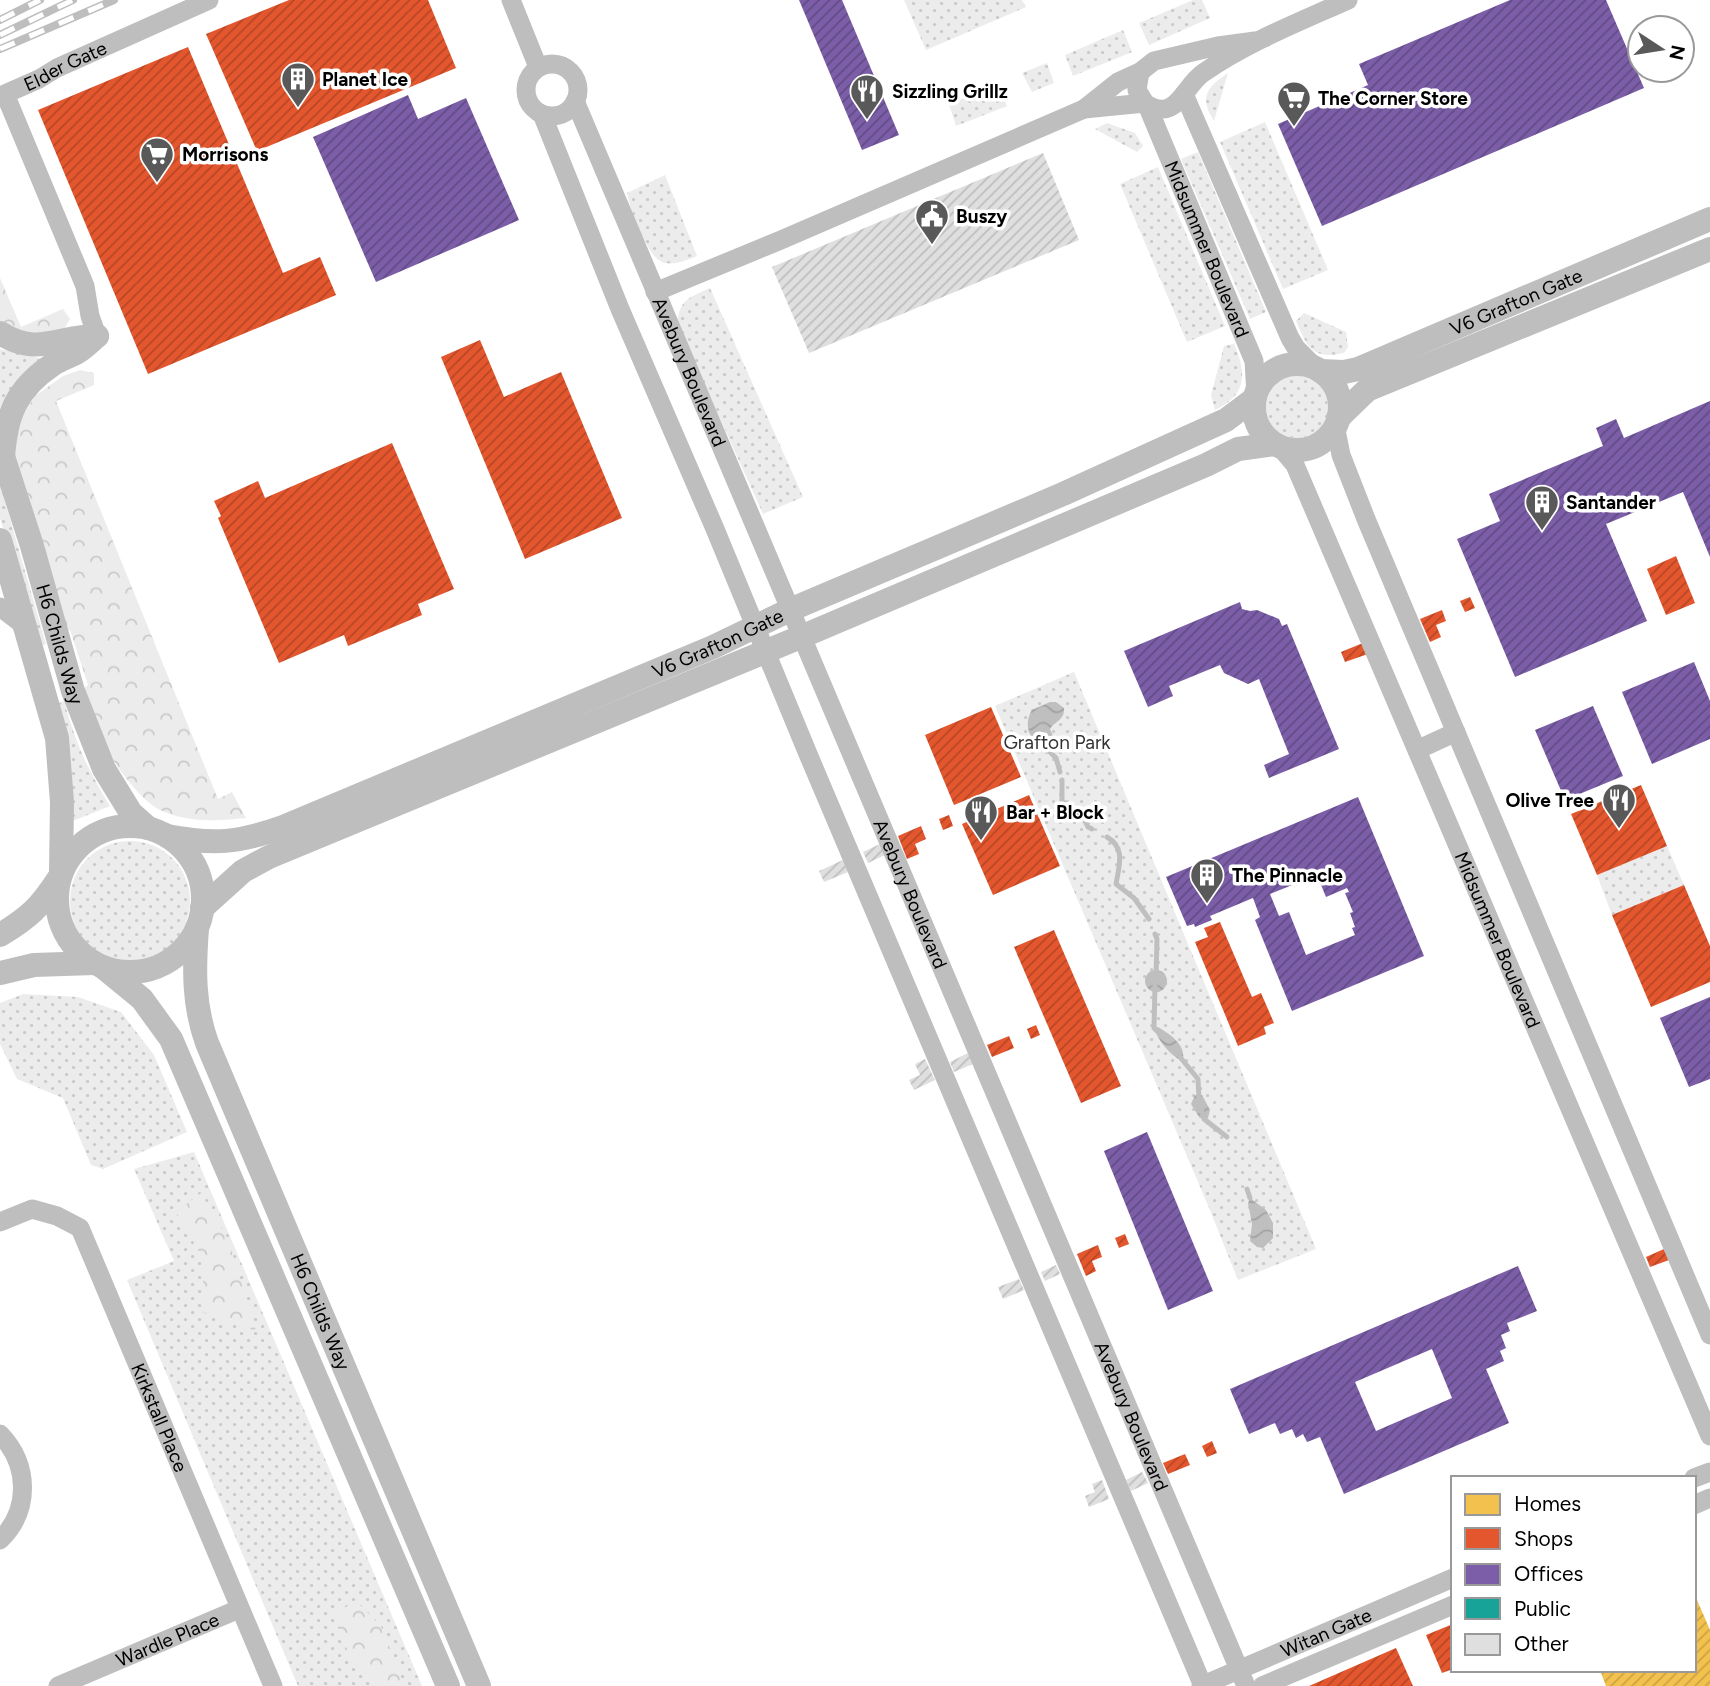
<svg xmlns="http://www.w3.org/2000/svg" width="1710" height="1686" font-family="Figtree,sans-serif">
  <style>
    .green { fill: url(#green-dots) }
    .forest { fill: url(#forest-crowns) }
    .water { fill: url(#water-waves) }
    .homes { fill: url(#homes-hatch) }
    .shops { fill: url(#shops-hatch) }
    .offices { fill: url(#offices-hatch); fill-rule: evenodd }
    .public { fill: url(#public-hatch) }
    .lines { fill: none; stroke-linecap: round; stroke-linejoin: round }
    .stream { stroke: #bfbfbf; stroke-width: 5 }
    .building { fill: url(#building-hatch) }
    .minor { stroke: #bebebe; stroke-width: 19 }
    .tertiary { stroke: #bebebe; stroke-width: 24 }
    .rail-casing { stroke: #bebebe; stroke-width: 8 }
    .rail { stroke: #fff; stroke-width: 5; stroke-dasharray: 16; stroke-linecap: butt }
    .labels { text-anchor: middle; dominant-baseline: central; stroke-width: 7; stroke-linejoin: round; paint-order: stroke }
    .street-label { font-size: 19px; fill: #000; stroke: #fff }
    .poi-label { font-size: 19px; font-weight: bold; fill: #000; stroke: #fff; text-anchor: start }
    .park-label { font-size: 19px; fill: #333; stroke: #fff }
  </style>
  <defs>
    <pattern id="green-dots" width="8" height="8" patternUnits="userSpaceOnUse" patternTransform="scale(1.75)"><rect width="8" height="8" fill="#ececec"/><path d="M2 2h.1M6 6h.1" fill="none" stroke="#c9c9c9" stroke-width="1.8" stroke-linecap="round"/></pattern>
    <pattern id="forest-crowns" width="20" height="18" patternUnits="userSpaceOnUse" patternTransform="scale(1.75)"><rect width="20" height="18" fill="#ececec"/><path d="M2 6a3 3 0 1 1 6 0M12 15a3 3 0 1 1 6 0" fill="none" stroke="#c9c9c9"/></pattern>
    <pattern id="water-waves" width="16" height="10" patternUnits="userSpaceOnUse" patternTransform="scale(1.75)"><rect width="16" height="10" fill="#bfbfbf"/><path d="M0 5q4-4 8 0t8 0" fill="none" stroke="#a2a2a2"/></pattern>
    <pattern id="homes-hatch" width="6" height="6" patternUnits="userSpaceOnUse" patternTransform="scale(1.75)"><rect width="6" height="6" fill="#f2c14e"/><path d="M-1 1l2-2M0 6l6-6M5 7l2-2" fill="none" stroke="#cea442"/></pattern>
    <pattern id="shops-hatch" width="6" height="6" patternUnits="userSpaceOnUse" patternTransform="scale(1.75)"><rect width="6" height="6" fill="#e4572e"/><path d="M-1 1l2-2M0 6l6-6M5 7l2-2" fill="none" stroke="#b64625"/></pattern>
    <pattern id="offices-hatch" width="6" height="6" patternUnits="userSpaceOnUse" patternTransform="scale(1.75)"><rect width="6" height="6" fill="#7b5ea7"/><path d="M-1 1l2-2M0 6l6-6M5 7l2-2" fill="none" stroke="#624b86"/></pattern>
    <pattern id="public-hatch" width="6" height="6" patternUnits="userSpaceOnUse" patternTransform="scale(1.75)"><rect width="6" height="6" fill="#17a398"/><path d="M-1 1l2-2M0 6l6-6M5 7l2-2" fill="none" stroke="#12827a"/></pattern>
    <pattern id="building-hatch" width="6" height="6" patternUnits="userSpaceOnUse" patternTransform="scale(1.75)"><rect width="6" height="6" fill="#dfdfdf"/><path d="M-1 1l2-2M0 6l6-6M5 7l2-2" fill="none" stroke="#bebebe"/></pattern>
  </defs>
  <rect width="100%" height="100%" fill="#fff"/>
  <g class="green">
    <path d="M904,0h118l4,7 -100,43z"/>
    <path d="M1193,0h9l8,18 -61,27 -10,-22z"/>
    <path d="M1123,30l9,22 -59,24 -8,-21z"/>
    <path d="M1047,63l7,20 -22,9 -10,-19z"/>
    <path d="M1228,73l-14,48c-15,-24 -8,-33 14,-48z"/>
    <path d="M998,83l9,23 -51,20 -7,-22z"/>
    <path d="M1265,122l63,148 -45,19 -63,-147z"/>
    <path d="M1107,123l28,10 8,13 -6,6 -42,-23z"/>
    <path d="M1198,152l68,160 -16,7 -69,-160z"/>
    <path d="M1158,167l67,159 -38,16 -67,-158z"/>
    <path d="M665,175l32,81c-33,14 -41,9 -55,-21 -7,-14 -12,-27 -15,-42z"/>
    <path d="M710,288l93,209 -40,17 -85,-189c-1,-25 13,-28 32,-37z"/>
    <path d="M1304,313l42,19 2,15 -4,6c-32,7 -37,-6 -48,-32z"/>
    <path d="M1234,344c13,29 13,51 -19,66l-4,-15 13,-49z"/>
    <path d="M0,349l44,10 -33,30 -11,19z"/>
    <circle cx="1297" cy="407" r="31"/>
    <path d="M0,484l46,160 -8,3 -38,-129z"/>
    <path d="M1074,672l242,577 -78,31 -31,-77 -212,-497z"/>
    <path d="M64,701c12,43 23,67 46,105l-37,15 -17,-117z"/>
    <circle cx="130" cy="901" r="60"/>
    <path d="M1667,846l17,39 -72,30 -15,-40z"/>
    <path d="M23,994l55,3 43,15 33,43 33,77 -84,37 -12,-4 -28,-67 -46,-19 -17,-35v-41z"/>
    <path d="M194,1152l228,534h-124l-171,-406 47,-19 -40,-92z"/>
  </g>
  <g class="forest">
    <path d="M0,278l21,49 42,-18 7,10 -7,12c-23,6 -45,8 -63,-10z"/>
    <path d="M80,370l14,3v12l-38,16 162,398 14,-7 14,26c-29,3 -58,5 -86,-8 -20,-10 -45,-45 -56,-65 -10,-17 -15,-38 -21,-56l5,-4 -18,-55 -7,2 -51,-179 12,-39 11,-18 28,-20z"/>
    <path d="M201,1193l27,46 28,92 -54,-19 2,-52 -28,-48z"/>
    <path d="M356,1601l25,25 23,60h-31l-24,-31 -15,-41z"/>
  </g>
  <g class="water">
    <path d="M1050,702h6l8,6c1,12 -9,13 -14,21l3,7 -2,9 -8,3c-14,-9 -20,-23 -11,-38z"/>
    <circle cx="1156" cy="981" r="11"/>
    <path d="M1158,1027c13,8 28,17 25,34 -12,-4 -25,-21 -29,-33z"/>
    <path d="M1195,1095h7l8,15 -2,8 -4,1 -5,-2 -8,-13z"/>
    <path d="M1250,1198l16,12 7,13v15l-10,10 -6,-1 -7,-6 2,-17 -4,-21z"/>
  </g>
  <path class="homes" d="M1694,1593l16,37v56h-104l-6,-16h94z"/>
  <g class="shops">
    <path d="M289,0h139l28,68 -199,83 -51,-117z"/>
    <path d="M188,47l95,226 37,-16 16,38 -188,79 -110,-264z"/>
    <path d="M480,340l24,57 57,-25 61,146 -97,41 -84,-202z"/>
    <path d="M392,443l62,146 -36,15 4,11 -74,31 -4,-11 -65,28 -61,-145 3,-2 -7,-15 44,-20 7,17z"/>
    <path d="M1676,556l19,47 -29,12 -19,-46z"/>
    <path d="M1470,597l5,11 -10,4 -5,-11z"/>
    <path d="M1442,610l4,11 -10,4 5,12 -11,5 -10,-23z"/>
    <path d="M1363,643l5,11 -23,8 -4,-10z"/>
    <path d="M991,707l30,70 -67,28 -29,-70z"/>
    <path d="M1641,785l26,61 -70,29 -26,-61z"/>
    <path d="M1029,795l31,71 -67,29 -31,-71z"/>
    <path d="M949,815l4,11 -10,4 -4,-11z"/>
    <path d="M921,826l5,13 -11,5 4,10 -12,5 -9,-23z"/>
    <path d="M1684,885l26,61v36l-59,25 -39,-92z"/>
    <path d="M1220,922l32,75 9,-4 13,30 -10,4 2,7 -28,12 -43,-104 13,-5 -4,-9z"/>
    <path d="M1054,930l67,156 -40,17 -67,-156z"/>
    <path d="M1036,1025l4,10 -9,4 -4,-10z"/>
    <path d="M1009,1036l5,12 -22,9 -5,-12z"/>
    <path d="M1125,1234l4,10 -10,4 -4,-10z"/>
    <path d="M1098,1245l4,12 -10,4 4,10 -10,5 -9,-22z"/>
    <path d="M1664,1249l5,11 -19,7 -4,-10z"/>
    <path d="M1212,1441l5,12 -10,4 -5,-11z"/>
    <path d="M1185,1454l5,11 -22,9 -5,-11z"/>
    <path d="M1453,1624v45l-11,4 -16,-38z"/>
    <path d="M1396,1648l17,38h-104z"/>
  </g>
  <g class="offices">
    <path d="M799,0h43l57,135 -37,15z"/>
    <path d="M1510,0h96l38,88 -322,138 -44,-102 90,-39 -9,-21z"/>
    <path d="M408,95l10,24 48,-21 53,122 -143,62 -63,-145z"/>
    <path d="M1710,401v156l-27,-65 -77,32 41,97 -132,56 -58,-138 43,-18 -11,-27 114,-48 -7,-18 20,-9 8,19z"/>
    <path d="M1240,602l2,7 8,2 7,-1 22,9 3,7 5,-2 52,125 -70,29 -5,-13 25,-11 -30,-75 -11,5 -24,-11 -4,-8 -51,21 4,10 -25,11 -24,-56z"/>
    <path d="M1694,662l16,39v38l-58,25 -30,-72z"/>
    <path d="M1593,706l30,70 -58,24 -30,-70z"/>
    <path d="M1358,797l66,159 -132,55 -37,-91 5,-3 -7,-19 -43,18 2,4 -17,7 -1,-3 -7,2 -21,-49zM1317,875l9,22 21,-9 2,4 -4,1 8,19 -3,1 5,14 -3,1 3,7 -49,20 -17,-43 -10,4 -9,-22z"/>
    <path d="M1710,997v82l-21,8 -29,-69z"/>
    <path d="M1147,1132l66,159 -45,19 -64,-159z"/>
    <path d="M1518,1266l19,45 -30,12 3,8 -9,4 5,13 -6,3 4,10 -18,8 23,54 -165,71 -24,-57 -13,5 -4,-8 -7,4 -4,-9 -12,5 -5,-11 -26,11 -19,-45zM1432,1349l20,49 -76,33 -21,-49z"/>
  </g>
  <path class="public" d="M988,197l18,44 -130,55 -18,-44z"/>
  <g class="lines">
    <g class="stream">
      <path d="M1047,749l9,9 4,14"/>
      <path d="M1062,780v21l21,16 5,10 4,2"/>
      <path d="M1107,837c19,11 12,29 9,47l18,14 15,21"/>
      <path d="M1155,934l2,5 -1,38"/>
      <path d="M1155,986l-1,42 3,3"/>
      <path d="M1180,1057l18,22 1,20"/>
      <path d="M1202,1112l2,7 23,18"/>
      <path d="M1247,1189l3,9"/>
    </g>
  </g>
  <g class="building">
    <path d="M1043,153l36,87 -270,113 -37,-86z"/>
    <path d="M880,844l5,11 -17,8 -5,-11z"/>
    <path d="M843,860l5,12 -24,10 -5,-11z"/>
    <path d="M968,1053l5,11 -19,8 -4,-10z"/>
    <path d="M925,1059l10,21 -21,10 -5,-10 11,-5 -5,-11z"/>
    <path d="M1056,1265l4,9 -15,7 -4,-9z"/>
    <path d="M1019,1279l5,11 -21,9 -5,-12z"/>
    <path d="M1142,1472l6,11 -17,8 -5,-11z"/>
    <path d="M1102,1480l7,19 -20,8 -4,-11 10,-4 -3,-8z"/>
  </g>
  <g class="lines">
    <g class="minor">
      <path d="M511,0l27,67"/>
      <circle cx="552" cy="90" r="26"/>
      <path d="M1140,72l-3,18 8,13c31,21 38,-16 58,-30 45,-31 96,-51 145,-73"/>
      <path d="M1184,94l106,244 6,10 21,21"/>
      <path id="s1" d="M575,101l671,1585"/>
      <path id="s2" d="M1147,105l107,256 2,34"/>
      <path d="M1084,109l61,-6"/>
      <path d="M542,114l78,195 95,220 93,225 395,932"/>
      <path d="M655,292l126,-52 303,-131 34,-27 22,-10 14,-11 64,-15 37,-5"/>
      <path id="s3" d="M97,336l-7,-20 -5,-30 -80,-192 34,-15 18,-11 152,-68"/>
      <path d="M1335,425l6,30 25,64 344,816"/>
      <path id="s4" d="M1279,446l16,19 415,971"/>
      <path d="M0,607l26,20"/>
      <path d="M1417,750l39,-18"/>
      <path id="s5" d="M0,1222l32,-13 25,7 23,12 193,458"/>
      <path d="M0,1434c29,30 31,76 0,106"/>
      <path d="M1694,1478l16,-6"/>
      <path d="M1694,1505l16,-7"/>
      <path id="s6" d="M58,1686l181,-77"/>
      <path id="s7" d="M1201,1686l252,-108"/>
      <path d="M1262,1686l191,-81"/>
    </g>
    <g class="tertiary">
      <path d="M0,333c38,24 57,3 97,3"/>
      <circle cx="1297" cy="407" r="43"/>
      <path id="s8" d="M1320,371l24,1 14,-3 352,-150"/>
      <path d="M1338,418l29,-28 343,-141"/>
      <path id="s9" d="M0,447l32,99 41,145 31,78 27,44 17,15"/>
      <path d="M3,457c3,-41 13,-68 49,-92 7,-5 16,-8 24,-12 8,-4 15,-12 21,-17"/>
      <path d="M0,540l57,198 5,64 -1,70"/>
      <circle cx="130" cy="899" r="73"/>
      <path id="s10" d="M167,836c47,9 71,7 116,-9l430,-180 79,-38 271,-115 163,-74 28,-21"/>
      <path d="M202,908l41,-37 26,-14 534,-221 403,-171 32,-16 36,-5"/>
      <path id="s11" d="M197,928c-3,41 -4,76 10,115l272,643"/>
      <path d="M0,935c30,-18 40,-28 59,-57"/>
      <path d="M103,967l39,32 29,40 277,647"/>
      <path d="M0,973l34,-8 60,-2"/>
    </g>
    <g class="rail-casing">
      <g id="rail">
        <path d="M0,20l40,-20"/>
        <path d="M0,35l73,-35"/>
        <path d="M0,49l114,-49"/>
      </g>
    </g>
    <use href="#rail" class="rail"/>
  </g>
  <defs>
    <g id="building-pin" transform="scale(1.75)"><path d="M0 17L-7.5 6A9.5 9.5 0 1 1 7.5 6Z" fill="#595959" stroke="#fff"/><path d="M-4-6H4V6H1V3H-1V6H-4ZM-2.5-4.3h1.7v1.8h-1.7ZM.8-4.3h1.7v1.8H.8ZM-2.5-1h1.7V.8h-1.7ZM.8-1h1.7V.8H.8Z" fill="#fff"/></g>
    <g id="restaurant-pin" transform="scale(1.75)"><path d="M0 17L-7.5 6A9.5 9.5 0 1 1 7.5 6Z" fill="#595959" stroke="#fff"/><path d="M-5-6h1v4h1v-4h1v4h1v-4h1v5L-1.5 .5V6h-2V.5L-5-1ZM5-6V6H3V1.5H1.5Q1.5-4 5-6Z" fill="#fff"/></g>
    <g id="supermarket-pin" transform="scale(1.75)"><path d="M0 17L-7.5 6A9.5 9.5 0 1 1 7.5 6Z" fill="#595959" stroke="#fff"/><path d="M-6-5.5h2.5l.6 2H6L4.5 2H-2.5L-4.4-4H-6ZM-1.5 3.2a1.3 1.3 0 1 0 .1 0ZM3 3.2a1.3 1.3 0 1 0 .1 0Z" fill="#fff"/></g>
    <g id="civic-pin" transform="scale(1.75)"><path d="M0 17L-7.5 6A9.5 9.5 0 1 1 7.5 6Z" fill="#595959" stroke="#fff"/><path d="M-.6-6.5H3V-4.5H.6V-3L4-1V1h2V6H-6V1h2V-1L-.6-3ZM-1.2 2.5V6h2.4V2.5Z" fill="#fff"/></g>
  </defs>
  <g fill-rule="evenodd">
    <use href="#building-pin" x="298" y="79"/>
    <use href="#restaurant-pin" x="867" y="91"/>
    <use href="#supermarket-pin" x="1294" y="98"/>
    <use href="#supermarket-pin" x="157" y="154"/>
    <use href="#civic-pin" x="932" y="216"/>
    <use href="#building-pin" x="1542" y="502"/>
    <use href="#restaurant-pin" x="1619" y="800"/>
    <use href="#restaurant-pin" x="981" y="812"/>
    <use href="#building-pin" x="1207" y="875"/>
  </g>
  <g class="labels">
    <g class="street-label">
      <text stroke="none"><textPath href="#s3" startOffset="326">Elder Gate</textPath></text>
      <text stroke="none"><textPath href="#s2" startOffset="156">Midsummer Boulevard</textPath></text>
      <text stroke="none"><textPath href="#s8" startOffset="210">V6 Grafton Gate</textPath></text>
      <text stroke="none"><textPath href="#s1" startOffset="294">Avebury Boulevard</textPath></text>
      <text stroke="none"><textPath href="#s10" startOffset="590">V6 Grafton Gate</textPath></text>
      <text stroke="none"><textPath href="#s9" startOffset="206">H6 Childs Way</textPath></text>
      <text stroke="none"><textPath href="#s1" startOffset="861">Avebury Boulevard</textPath></text>
      <text stroke="none"><textPath href="#s4" startOffset="541">Midsummer Boulevard</textPath></text>
      <text stroke="none"><textPath href="#s11" startOffset="408">H6 Childs Way</textPath></text>
      <text stroke="none"><textPath href="#s1" startOffset="1428">Avebury Boulevard</textPath></text>
      <text stroke="none"><textPath href="#s5" startOffset="292">Kirkstall Place</textPath></text>
      <text stroke="none"><textPath href="#s7" startOffset="136">Witan Gate</textPath></text>
      <text stroke="none"><textPath href="#s6" startOffset="119">Wardle Place</textPath></text>
    </g>
    <g class="poi-label">
      <text x="322" y="79">Planet Ice</text>
      <text x="892" y="91">Sizzling Grillz</text>
      <text x="1318" y="98">The Corner Store</text>
      <text x="182" y="154">Morrisons</text>
      <text x="956" y="216">Buszy</text>
      <text x="1566" y="502">Santander</text>
      <text x="1594" y="800" text-anchor="end">Olive Tree</text>
      <text x="1006" y="812">Bar + Block</text>
      <text x="1232" y="875">The Pinnacle</text>
    </g>
    <g class="park-label">
      <text x="1057" y="742">Grafton Park</text>
    </g>
  </g>
  <rect x="1451" y="1476" width="245" height="196" fill="#ffffff" stroke="#999999" stroke-width="2"/>
  <rect x="1465" y="1494" width="35" height="21" fill="#f2c14e" stroke="#999999" stroke-width="2"/>
  <text x="1514" y="1511" font-size="21" fill="#000000">Homes</text>
  <rect x="1465" y="1528" width="35" height="21" fill="#e4572e" stroke="#999999" stroke-width="2"/>
  <text x="1514" y="1546" font-size="21" fill="#000000">Shops</text>
  <rect x="1465" y="1564" width="35" height="21" fill="#7b5ea7" stroke="#999999" stroke-width="2"/>
  <text x="1514" y="1581" font-size="21" fill="#000000">Offices</text>
  <rect x="1465" y="1598" width="35" height="21" fill="#17a398" stroke="#999999" stroke-width="2"/>
  <text x="1514" y="1616" font-size="21" fill="#000000">Public</text>
  <rect x="1465" y="1634" width="35" height="21" fill="#dfdfdf" stroke="#999999" stroke-width="2"/>
  <text x="1514" y="1651" font-size="21" fill="#000000">Other</text>
  <g transform="translate(1661 49) rotate(102)"><circle r="33" fill="#ffffff" stroke="#999999" stroke-width="2"/>
  <path d="M0-5L12 26L0 18L-12 26Z" fill="#595959"/>
  <text y="-10" font-size="19" font-weight="bold" text-anchor="middle" fill="#000000">N</text>
  </g>
</svg>
